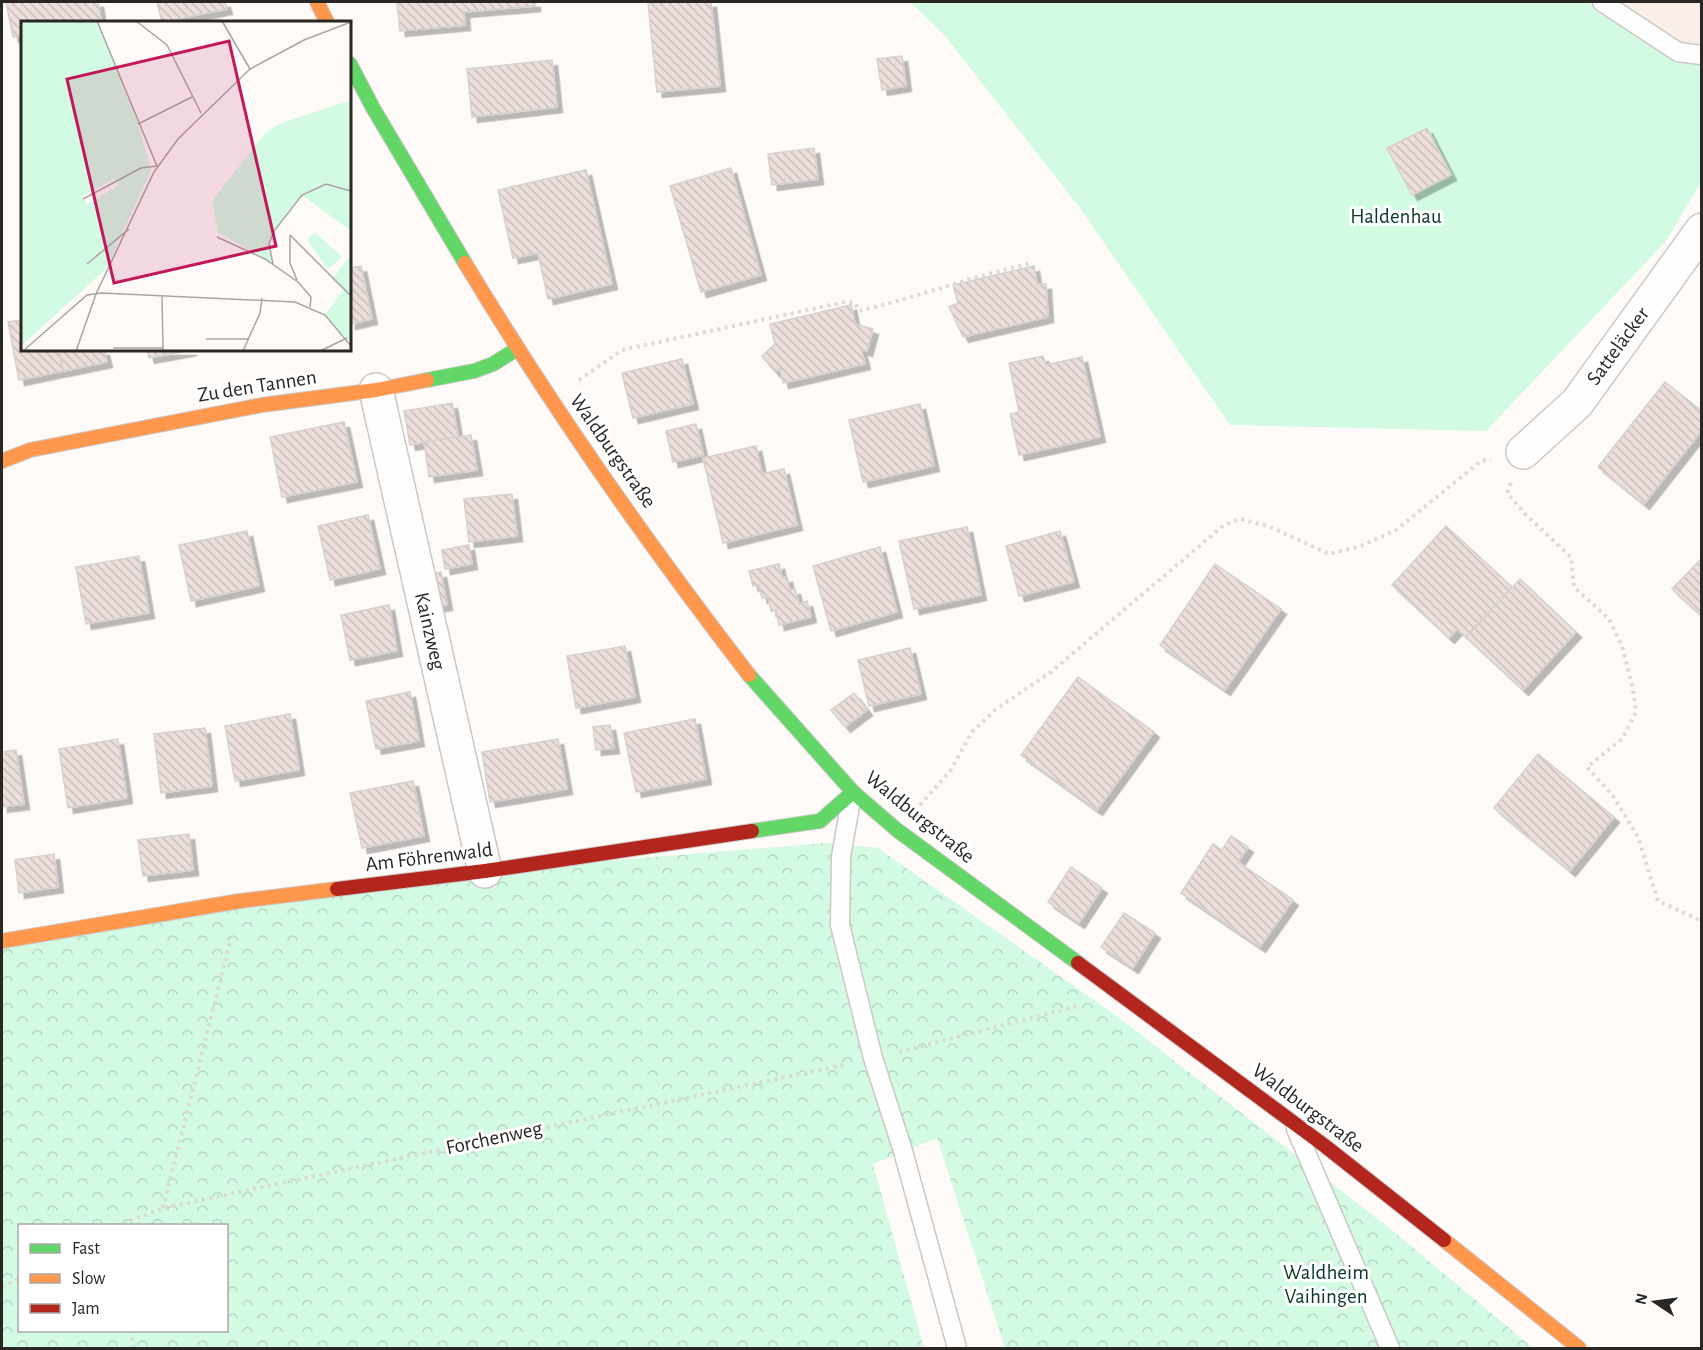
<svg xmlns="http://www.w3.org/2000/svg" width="1703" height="1350" font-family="'Alegreya Sans',sans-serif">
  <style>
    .built { fill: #faeee8 }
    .forest { fill: url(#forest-crowns); fill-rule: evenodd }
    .garden { fill: #d3fbe3 }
    .building { fill: url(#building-back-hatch); stroke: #d4d1cf; stroke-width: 1.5; filter: url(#shadow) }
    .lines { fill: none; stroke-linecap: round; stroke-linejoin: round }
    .lane-casing { stroke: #cbc8c6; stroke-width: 21 }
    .street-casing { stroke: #cbc8c6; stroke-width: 36 }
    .fast-casing { stroke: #cbc8c6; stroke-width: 16 }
    .slow-casing { stroke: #cbc8c6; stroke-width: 16 }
    .jam-casing { stroke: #cbc8c6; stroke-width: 16 }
    .path { stroke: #dbdad9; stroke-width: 4; stroke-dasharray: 3 4.5; stroke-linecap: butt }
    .lane { stroke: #fffefe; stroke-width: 18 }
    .street { stroke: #fffefe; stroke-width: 33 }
    .fast { stroke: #63d668; stroke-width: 14 }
    .slow { stroke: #ff974d; stroke-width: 14 }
    .jam { stroke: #b3261e; stroke-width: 14 }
    .labels { text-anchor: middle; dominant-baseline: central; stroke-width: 6; stroke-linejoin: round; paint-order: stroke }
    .park-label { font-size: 21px; fill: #0b3823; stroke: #fff }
    .street-label { font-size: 21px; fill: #2a2624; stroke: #fff }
    .inset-road { fill: none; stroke: #a9a5a3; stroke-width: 1.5 }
    .view { fill: #c2185b; fill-opacity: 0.15; stroke: #c2185b; stroke-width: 3 }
    .inset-edge { fill: none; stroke: #2a2624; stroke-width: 3 }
  </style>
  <defs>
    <pattern id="forest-crowns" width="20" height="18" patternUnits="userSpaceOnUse" patternTransform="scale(1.5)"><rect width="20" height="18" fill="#d3fbe3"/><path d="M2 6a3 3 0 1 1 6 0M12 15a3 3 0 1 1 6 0" fill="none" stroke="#b5d7c3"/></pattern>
    <pattern id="building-back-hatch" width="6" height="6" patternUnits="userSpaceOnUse" patternTransform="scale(1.5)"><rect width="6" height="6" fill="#ecdfdb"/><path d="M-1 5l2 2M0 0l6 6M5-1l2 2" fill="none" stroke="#cbbfbc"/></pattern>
    <filter id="shadow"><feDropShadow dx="5.5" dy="5.5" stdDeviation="0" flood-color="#0004"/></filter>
  </defs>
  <rect width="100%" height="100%" fill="#fdfaf8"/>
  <path class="built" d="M1606,2h95v53z"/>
  <path class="forest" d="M826,843l52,5 240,169 275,214 140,117h-528l-68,-210 -64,26 51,184h-922v-407l483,-70zM20,1226h206v104h-206z"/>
  <path class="garden" d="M910,2h696l95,53v127l-35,59 -180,190 -256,-6 -150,-217 -135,-172z"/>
  <g class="building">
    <path d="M6,2h92l3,18 -15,2h-64v13l-9,2z"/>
    <path d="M157,2h68l2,7 -65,13z"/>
    <path d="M397,2h138v4l-71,6 1,13 -65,6z"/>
    <path d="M648,2h63l9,84 -63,6z"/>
    <path d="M902,56l4,30 -24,4 -5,-31z"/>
    <path d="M552,60l5,47 -85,10 -5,-48z"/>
    <path d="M1427,128l24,47 -39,20 -25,-47z"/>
    <path d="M814,148l4,31 -46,6 -4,-31z"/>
    <path d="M731,168l30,107 -60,17 -31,-106z"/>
    <path d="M586,170l26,114 -64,15 -10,-46 -25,5 -15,-68z"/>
    <path d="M361,266l11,53 -22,5v-56z"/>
    <path d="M1034,266l3,18h9l2,33 -85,20 -14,-30 9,-4 -5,-18z"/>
    <path d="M851,305l4,19 18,5 -6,22 -6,-2 4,15 -82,19 -3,-15 -5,4 -13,-16 13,-12 -5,-20z"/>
    <path d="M22,320v30h37l4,21 -44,9 -11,-58z"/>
    <path d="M59,350h45l3,12 -44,9z"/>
    <path d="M147,350h45l-43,8z"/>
    <path d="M1043,356l3,9 36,-8 18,80 -81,18 -9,-41 9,-2 -10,-49z"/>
    <path d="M682,359l11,45 -60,14 -11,-45z"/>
    <path d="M1665,382l37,29v19l-58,74 -46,-37z"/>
    <path d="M452,403l6,34 -48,8 -6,-34z"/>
    <path d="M920,404l14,62 -71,16 -14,-62z"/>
    <path d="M344,422l13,60 -75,15 -12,-60z"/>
    <path d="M696,424l7,31 -30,7 -7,-31z"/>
    <path d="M471,435l6,35 -48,7 -5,-35z"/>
    <path d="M756,446l6,28 22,-5 13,56 -74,18 -20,-85z"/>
    <path d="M512,494l5,42 -48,6 -5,-43z"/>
    <path d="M368,515l12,54 -50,11 -12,-54z"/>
    <path d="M1446,526l66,61 -46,50 -9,-8 -8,9 -57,-53z"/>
    <path d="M967,527l14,68 -67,14 -15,-68z"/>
    <path d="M247,531l12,55 -68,15 -12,-56z"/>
    <path d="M1060,531l14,51 -55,14 -13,-50z"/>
    <path d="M469,545l3,19 -27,5 -3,-19z"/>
    <path d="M880,547l17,65 -66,19 -18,-65z"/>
    <path d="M139,556l10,57 -63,11 -10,-57z"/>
    <path d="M1702,558v58l-30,-27z"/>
    <path d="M779,564l3,14 5,-1 3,13 5,-1 4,15 8,-3 4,16 -32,8 -3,-15 -5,1 -3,-14 -6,1 -3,-13 -6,1 -4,-15z"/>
    <path d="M1215,564l66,45 -56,81 -65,-45z"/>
    <path d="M441,572l6,33 -18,3 -6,-32z"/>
    <path d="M1520,579l56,53 -53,58 -57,-53z"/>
    <path d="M389,605l8,46 -47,9 -9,-45z"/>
    <path d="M625,646l10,51 -59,11 -9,-52z"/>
    <path d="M910,648l11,46 -52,12 -11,-46z"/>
    <path d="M1078,677l76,55 -57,78 -76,-55z"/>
    <path d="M410,692l9,49 -43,8 -10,-48z"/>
    <path d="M854,693l13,17 -22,17 -14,-17z"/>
    <path d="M290,714l9,56 -64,11 -10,-55z"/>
    <path d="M695,719l11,60 -70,13 -12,-59z"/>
    <path d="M610,725l4,23 -18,2 -3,-23z"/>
    <path d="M205,728l7,58 -51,7 -7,-59z"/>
    <path d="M118,739l9,59 -59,10 -9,-59z"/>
    <path d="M558,739l9,50 -77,13 -8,-50z"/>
    <path d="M16,750l8,54 -22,3v-55z"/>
    <path d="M1538,754l76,63 -44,54 -76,-63z"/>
    <path d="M413,781l11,55 -62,12 -12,-55z"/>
    <path d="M189,834l4,36 -50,6 -5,-36z"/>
    <path d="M1231,836l17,11 -10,15 55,38 -33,47 -79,-54 32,-49 9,6z"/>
    <path d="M54,854l4,33 -39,6 -4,-33z"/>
    <path d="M1071,867l31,21 -23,35 -31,-21z"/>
    <path d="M1124,913l31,20 -22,35 -32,-21z"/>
  </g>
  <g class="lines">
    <g class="lane-casing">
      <g id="lane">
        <path d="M1602,2l76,50 24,3"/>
        <path d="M852,794l-11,63 -1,68 33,133 30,93 54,197"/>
        <path d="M1296,1129l94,219"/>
      </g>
    </g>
    <g class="street-casing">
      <g id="street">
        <path d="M376,390l109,481"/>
        <path d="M1523,452l54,-49 125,-173"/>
      </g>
    </g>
    <g class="fast-casing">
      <g id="fast">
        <path d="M350,64l23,44 92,155"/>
        <path d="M427,380l47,-9 19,-7 24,-15"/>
        <path d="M749,675l104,117 44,38 181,133"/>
        <path d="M752,831l68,-10 33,-29"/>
      </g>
    </g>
    <g class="slow-casing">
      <g id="slow">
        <path d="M317,2l10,20"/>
        <path d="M465,263c86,143 182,280 284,412"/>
        <path d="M2,461l28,-11 232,-45 114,-15 51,-10"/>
        <path d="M2,941l238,-40 97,-12"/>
        <path d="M1444,1240l135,108"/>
      </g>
    </g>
    <g class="jam-casing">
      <g id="jam">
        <path d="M337,889l148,-18 267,-40"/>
        <path d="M1078,963l247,183 119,94"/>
      </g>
    </g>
    <g class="path">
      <path d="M579,380l43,-30 223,-48 10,1 4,8c58,-14 115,-35 173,-48"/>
      <path d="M1511,483l-4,10 20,23 44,41 3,30 35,32 13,27 11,43 3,23 -14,27 -35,28 26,29 25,41 20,64 44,20"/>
      <path d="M920,805l30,-34 22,-39 23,-22 56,-38 173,-147 16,-6 28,7 61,28 32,-8 35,-16 85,-69 10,-2"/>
      <path d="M899,1052l179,-46"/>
      <path d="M163,1208l68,-270"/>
      <path d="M116,1226l47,-18 685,-144"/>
      <path d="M2,1287l18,-9"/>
      <path d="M131,1330l3,18"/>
    </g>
    <use href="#lane" class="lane"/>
    <use href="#street" class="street"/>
    <use href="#fast" class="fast"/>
    <use href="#slow" class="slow"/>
    <use href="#jam" class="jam"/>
  </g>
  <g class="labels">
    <g class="park-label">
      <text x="1396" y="216">Haldenhau</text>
      <text x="1326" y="1272">Waldheim<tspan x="1326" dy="24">Vaihingen</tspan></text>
    </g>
    <g class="street-label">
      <text transform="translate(1618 346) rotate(-54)">Satteläcker</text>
      <text transform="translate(257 386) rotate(-9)">Zu den Tannen</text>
      <text transform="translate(613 451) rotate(55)">Waldburgstraße</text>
      <text transform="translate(430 631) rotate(77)">Kainzweg</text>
      <text transform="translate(920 817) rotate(39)">Waldburgstraße</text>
      <text transform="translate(429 857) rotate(-7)">Am Föhrenwald</text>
      <text transform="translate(1308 1108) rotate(37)">Waldburgstraße</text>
      <text transform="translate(494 1138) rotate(-12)">Forchenweg</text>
    </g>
  </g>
  <g transform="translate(21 21)">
    <rect width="330" height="330" fill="#fdfaf8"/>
    <path d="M0,0h76l41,103 13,46 -45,99 -85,77zM93,158l4,7 -31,18 -5,-8zM322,269l8,6v47l-26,-28z" fill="#d3fbe3" fill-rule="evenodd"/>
    <path d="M330,79v131l-49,-36 -25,31 -8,18 4,20 -55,-32 -6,-31 53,-68 14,-9zM0,199l36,13 -7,19 -29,-10zM294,211l27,25 -14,12 -21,-29zM330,233v42l-19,-16z" fill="#d3fbe3"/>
    <path class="inset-road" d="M76,0l60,145M115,0l31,24 34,68M201,0l28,48M117,103l54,-27M62,178l58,-31 16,-2M269,214l61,61M269,214v28l7,17M196,216l48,22 33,23 13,15 -1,10M66,243l42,-35M252,243l-4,-20 5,-13 28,-36 24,-11 25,7M141,274l1,56M185,318h43M92,327h50M2,330l64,-56 15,-2 193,9 30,13 26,31M55,330l20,-57 58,-122 24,-33 72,-70 54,-29 47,-18M222,330l17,-38 2,-15M299,330l27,-13"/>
    <path class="view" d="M208,20l47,205 -162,37 -47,-204z"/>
    <rect width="330" height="330" class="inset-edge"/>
  </g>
  <rect width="1703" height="1350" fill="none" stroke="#2a2624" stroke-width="6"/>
  <rect x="18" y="1224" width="210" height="108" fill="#ffffff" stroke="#aaa8a7" stroke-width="1.5"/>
  <rect x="30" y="1244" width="30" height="9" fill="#63d668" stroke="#aaa8a7" stroke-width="1.5"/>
  <text x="72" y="1254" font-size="18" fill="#2a2624">Fast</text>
  <rect x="30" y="1274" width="30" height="9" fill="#ff974d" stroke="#aaa8a7" stroke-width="1.5"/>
  <text x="72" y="1284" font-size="18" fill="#2a2624">Slow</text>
  <rect x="30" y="1304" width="30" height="9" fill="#b3261e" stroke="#aaa8a7" stroke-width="1.5"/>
  <text x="72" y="1314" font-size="18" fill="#2a2624">Jam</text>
  <g transform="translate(1655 1302) rotate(283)" stroke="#ffffff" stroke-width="4.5" paint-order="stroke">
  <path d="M0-4.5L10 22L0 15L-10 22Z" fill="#2a2624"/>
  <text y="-9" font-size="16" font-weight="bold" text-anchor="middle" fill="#2a2624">N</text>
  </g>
</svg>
